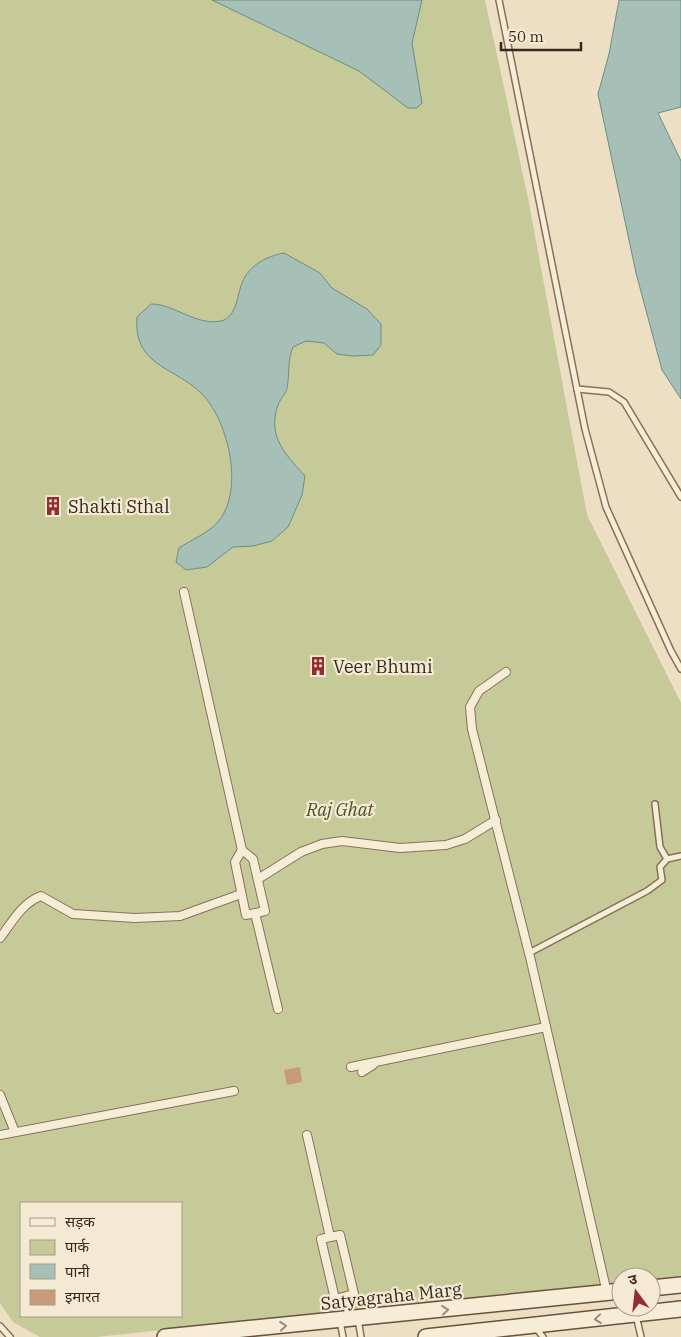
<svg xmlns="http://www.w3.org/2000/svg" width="681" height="1337" font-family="'IBM Plex Serif','Noto Sans Devanagari',serif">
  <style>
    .green { fill: #c6ca98; fill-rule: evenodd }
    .water { fill: #a6c0b7; stroke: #6d8d84 }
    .building { fill: #c9997b }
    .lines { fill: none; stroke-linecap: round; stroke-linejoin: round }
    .service-casing { stroke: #86715b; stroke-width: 8 }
    .pedestrian-casing { stroke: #86715b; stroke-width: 10 }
    .secondary-casing { stroke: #68523e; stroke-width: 18 }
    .service { stroke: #f7edd7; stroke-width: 5 }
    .pedestrian { stroke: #f7edd7; stroke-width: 8 }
    .secondary { stroke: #f7edd7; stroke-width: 15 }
    .oneway { stroke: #978b7b }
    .labels { text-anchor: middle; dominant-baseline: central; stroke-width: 4.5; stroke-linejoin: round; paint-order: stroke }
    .poi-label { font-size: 18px; fill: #37291f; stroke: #f4e9d3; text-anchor: start }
    .park-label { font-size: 18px; font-style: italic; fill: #495226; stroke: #f4e9d3 }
    .street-label { font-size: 18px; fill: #37291f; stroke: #f4e9d3 }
  </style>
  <rect width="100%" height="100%" fill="#ecdfc4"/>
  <path class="green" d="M0,0h485l43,198 59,317 94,188v573l-30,3v-2h-30v5l-525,55h-56l-27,-15 -13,-19zM21,1203h160v113h-160z"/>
  <g class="water">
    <path d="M212,0h210l-10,43 10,60 -5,5h-9l-49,-37z"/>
    <path d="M619,0h62v107l-23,6 23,48v238l-19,-29 -26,-97 -38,-179 11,-40z"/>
    <path d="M284,253l36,20 12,15 35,21 14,15v21l-8,10 -21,1 -15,-2 -13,-11 -18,-2 -13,6c-6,14 -3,26 -6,41 -1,6 -7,11 -9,17 -11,31 7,49 27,71l-3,19 -14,32 -16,14 -19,5 -20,1 -26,20 -21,3 -10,-8 3,-14c12,-8 29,-15 38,-25 28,-31 12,-100 -14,-128 -28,-29 -70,-28 -66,-78l14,-13c24,0 44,22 70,17 16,-4 16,-26 21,-38 7,-18 25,-27 42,-30z"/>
  </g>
  <g class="building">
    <path d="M323,657l3,14 -13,3 -4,-13z"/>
    <path d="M300,1067l2,15 -15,3 -3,-15z"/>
  </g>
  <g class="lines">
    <g class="service-casing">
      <g id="service">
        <path d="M499,0l86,429 21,78 65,144 10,18"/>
        <path d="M577,389l32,3 15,10 57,95"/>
        <path d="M655,804l5,43 7,12"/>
        <path d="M529,953l118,-62 15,-11 -2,-13 7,-8 14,-3"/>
        <path d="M636,1315l5,22"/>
        <path d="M358,1319l3,18"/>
        <path d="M340,1321l3,16"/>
        <path d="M0,1326l10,11"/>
        <path d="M536,1328l7,9"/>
      </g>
    </g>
    <g class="pedestrian-casing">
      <g id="pedestrian">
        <path d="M184,592l58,258"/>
        <path d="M506,672l-27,19 -9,16 2,22 59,232 76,332"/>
        <path d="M242,850l11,9 12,52 -19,4 -11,-53z"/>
        <path d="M258,879l43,-27 21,-8 20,-3 58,7 46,-3 19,-6 31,-19"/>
        <path d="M255,913l23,96"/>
        <path d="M0,938c12,-16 22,-35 41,-42l32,18 62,4 45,-2 61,-22"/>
        <path d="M351,1067l195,-40"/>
        <path d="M362,1072l11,-7"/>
        <path d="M0,1095l15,37"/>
        <path d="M0,1135l234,-44"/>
        <path d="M307,1135l23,102"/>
        <path d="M340,1235l14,59 -19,5 -14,-60z"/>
        <path d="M345,1297l6,23"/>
      </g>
    </g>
    <g class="secondary-casing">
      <g id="secondary">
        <path d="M651,1288l30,-3"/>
        <path d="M165,1337l456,-46"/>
        <path d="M426,1337l255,-28"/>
      </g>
    </g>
    <use href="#service" class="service"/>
    <use href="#pedestrian" class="pedestrian"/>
    <use href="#secondary" class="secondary"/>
  </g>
  <defs><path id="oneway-chevron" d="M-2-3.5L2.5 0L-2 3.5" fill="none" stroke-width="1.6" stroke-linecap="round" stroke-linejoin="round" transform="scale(1.25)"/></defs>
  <g class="oneway">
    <use href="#oneway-chevron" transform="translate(445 1310) rotate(-6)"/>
    <use href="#oneway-chevron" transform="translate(598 1319) rotate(174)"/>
    <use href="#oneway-chevron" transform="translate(283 1326) rotate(-5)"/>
  </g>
  <defs>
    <g id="building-bare" transform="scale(1.5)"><path d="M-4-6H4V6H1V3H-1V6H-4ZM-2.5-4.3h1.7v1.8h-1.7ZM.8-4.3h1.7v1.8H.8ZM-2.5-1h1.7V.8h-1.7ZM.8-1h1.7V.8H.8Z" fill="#932d31" stroke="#f4e9d3" stroke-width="2.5" paint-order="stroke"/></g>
  </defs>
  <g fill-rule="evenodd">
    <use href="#building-bare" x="53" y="506"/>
    <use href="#building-bare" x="318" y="666"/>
  </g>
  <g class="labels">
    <g class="poi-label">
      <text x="68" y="506">Shakti Sthal</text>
      <text x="333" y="666">Veer Bhumi</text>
    </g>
    <g class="park-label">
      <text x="340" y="809">Raj Ghat</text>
    </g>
    <g class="street-label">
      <text transform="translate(391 1296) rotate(-6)">Satyagraha Marg</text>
    </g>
  </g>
  <rect x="20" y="1202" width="162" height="115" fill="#f4e9d3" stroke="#a89c8b"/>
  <rect x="30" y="1218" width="25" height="8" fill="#f7edd7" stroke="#a89c8b"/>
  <text x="65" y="1227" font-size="15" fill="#37291f">सड़क</text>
  <rect x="30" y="1240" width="25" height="15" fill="#c6ca98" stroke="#a89c8b"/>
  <text x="65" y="1252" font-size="15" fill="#37291f">पार्क</text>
  <rect x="30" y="1264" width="25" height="15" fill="#a6c0b7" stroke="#a89c8b"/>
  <text x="65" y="1277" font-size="15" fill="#37291f">पानी</text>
  <rect x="30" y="1290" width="25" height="15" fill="#c9997b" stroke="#a89c8b"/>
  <text x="65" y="1302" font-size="15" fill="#37291f">इमारत</text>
  <g transform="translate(636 1292) rotate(345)"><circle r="24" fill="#f4e9d3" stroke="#a89c8b"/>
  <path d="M0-4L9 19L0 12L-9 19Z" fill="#932d31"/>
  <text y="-8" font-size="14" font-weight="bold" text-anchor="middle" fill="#37291f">उ</text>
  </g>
  <path d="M501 42v8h80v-8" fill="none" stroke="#37291f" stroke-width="2.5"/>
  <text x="508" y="42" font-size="15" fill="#37291f" stroke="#f4e9d3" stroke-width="4" paint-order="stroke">50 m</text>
</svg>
